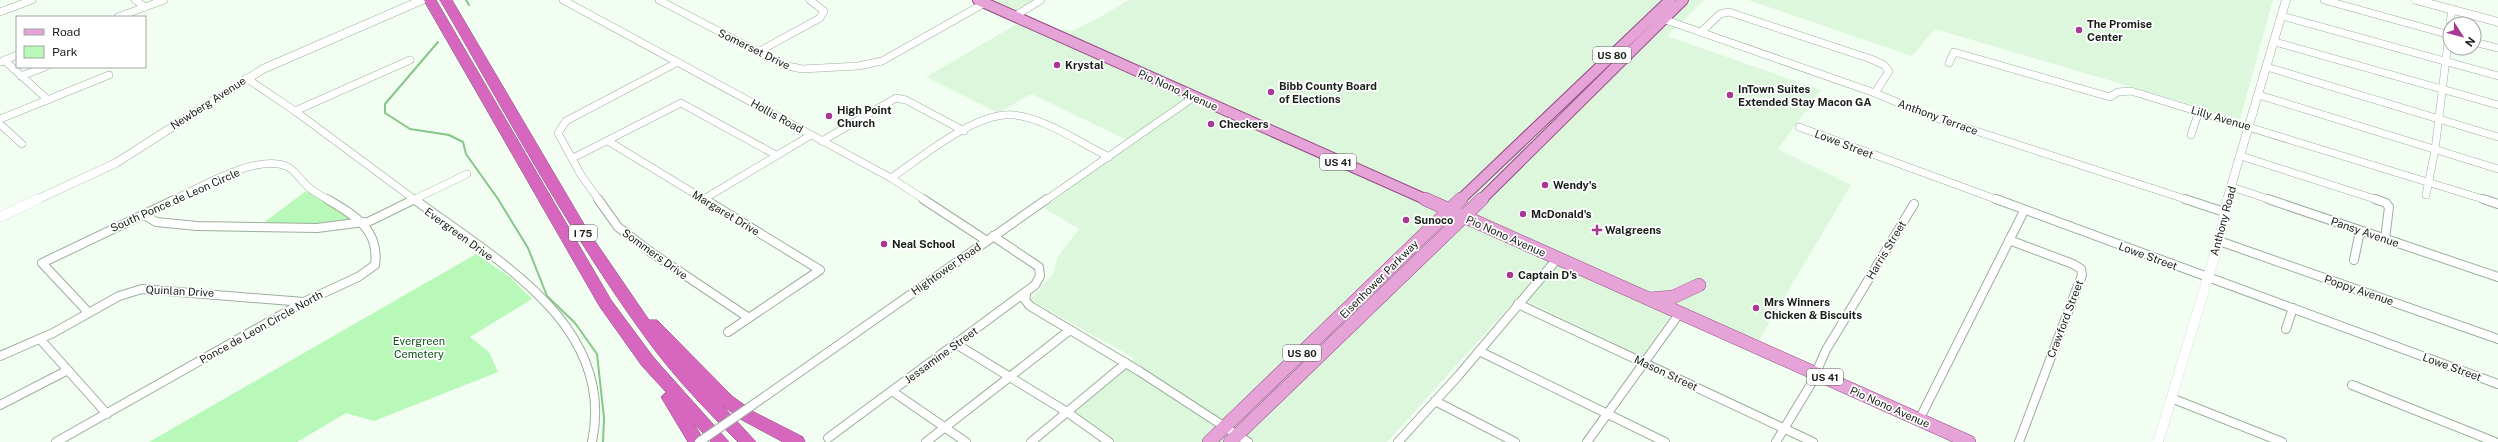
<svg xmlns="http://www.w3.org/2000/svg" width="2498" height="442" font-family="'Public Sans',sans-serif">
  <style>
    .built { fill: #ddf7dd }
    .green { fill: #b8f9b9 }
    .lines { fill: none; stroke-linecap: round; stroke-linejoin: round }
    .stream { stroke: #86c689; stroke-width: 2 }
    .minor-far1-casing { stroke: #9caf9c; stroke-width: 8 }
    .minor-casing { stroke: #9caf9c; stroke-width: 10 }
    .tertiary-far1-casing { stroke: #9caf9c; stroke-width: 9 }
    .tertiary-casing { stroke: #9caf9c; stroke-width: 10 }
    .primary-far1-casing { stroke: #944d84; stroke-width: 12 }
    .primary-casing { stroke: #944d84; stroke-width: 14 }
    .motorway-casing { stroke: #944d84; stroke-width: 1 }
    .minor-far1 { stroke: #fff; stroke-width: 7 }
    .minor { stroke: #fff; stroke-width: 8 }
    .tertiary-far1 { stroke: #fff; stroke-width: 8 }
    .tertiary { stroke: #fff; stroke-width: 10 }
    .primary-far1 { stroke: #e6a3d8; stroke-width: 10 }
    .primary { stroke: #e6a3d8; stroke-width: 13 }
    .motorway { fill: #d666be; fill-rule: evenodd }
    .minor-bridge-casing { stroke: #9caf9c; stroke-width: 10; stroke-linecap: butt }
    .minor-bridge { stroke: #fff; stroke-width: 8 }
    .poi-dot { fill: #a93894; stroke: #fff; stroke-width: 1.5 }
    .labels { text-anchor: middle; dominant-baseline: central; stroke-width: 3.5; stroke-linejoin: round; paint-order: stroke }
    .shield { fill: #fff; stroke: #5d625d; stroke-width: 1 }
    .shield-label { font-size: 10px; font-weight: bold; fill: #181f18 }
    .poi-label { font-size: 11px; font-weight: bold; fill: #181f18; stroke: #fff; text-anchor: start }
    .street-label { font-size: 11px; fill: #181f18; stroke: #fff }
    .park-label { font-size: 11px; fill: #0d5218; stroke: #fff }
  </style>
  <rect width="100%" height="100%" fill="#f2fef2"/>
  <g class="built">
    <path d="M992,0h43l-18,11z"/>
    <path d="M1128,0h576l-37,36 154,54 -43,59 73,36 -99,167 -82,-37 -28,41 -124,-59 -131,145h-278l-47,-29 72,-55 -104,-58 23,-26 5,-18 21,-27 -35,-21 85,-67 -98,-47 -32,19 -73,-36 94,-55 52,9 27,-13z"/>
    <path d="M1748,0h525l-33,119 -305,-90 -23,27z"/>
  </g>
  <g class="green">
    <path d="M306,191l34,17 18,14 -49,4 -47,-2z"/>
    <path d="M476,254l34,23 22,22 -62,38 19,15 9,20 -124,49 -28,-8 -49,29h-148z"/>
  </g>
  <g class="lines">
    <g class="stream">
      <path d="M466,0l3,5"/>
      <path d="M438,42l-53,62v9l25,16 39,6 14,7 3,12 32,45 30,49 19,48 28,27 22,31 7,64 -1,24"/>
    </g>
    <g class="minor-far1-casing">
      <g id="minor-far1">
        <path d="M135,0l10,7"/>
        <path d="M563,0l328,178 34,22"/>
        <path d="M659,0l124,65 19,4 56,-3 24,-5 103,-58"/>
        <path d="M2324,0l126,35"/>
        <path d="M0,12l32,-12"/>
        <path d="M1015,16l26,-16"/>
        <path d="M2282,16l216,60"/>
        <path d="M118,17l46,-17"/>
        <path d="M1660,18l215,75 55,23 258,84"/>
        <path d="M2450,24l2,-15"/>
        <path d="M1701,32l19,-18 9,-2 142,47 13,6 5,6 -14,22"/>
        <path d="M2275,42l223,63"/>
        <path d="M2474,42l24,6"/>
        <path d="M758,52l62,-34 4,-7 -14,-11"/>
        <path d="M4,60l44,40"/>
        <path d="M1,62l16,-7"/>
        <path d="M1949,63l5,-11 156,45 8,-5 13,-1 355,109"/>
        <path d="M2267,67l231,70"/>
        <path d="M21,76l24,-9"/>
        <path d="M246,78l49,33 120,89"/>
        <path d="M2259,95l239,74"/>
        <path d="M295,111l115,-51"/>
        <path d="M0,119l109,-44"/>
        <path d="M0,124l22,20"/>
        <path d="M1799,127l199,73"/>
        <path d="M2191,135l8,-24"/>
        <path d="M608,141l97,59"/>
        <path d="M822,141l74,-43 10,2 58,31"/>
        <path d="M2241,156l137,44"/>
        <path d="M573,158l108,-55 95,52"/>
        <path d="M891,178c31,-21 85,-67 123,-63 33,4 66,28 95,42"/>
        <path d="M2232,187l39,13"/>
        <path d="M2426,195l9,-45 15,-124"/>
        <path d="M704,199l107,-64"/>
        <path d="M173,200c28,-13 83,-46 113,-34 9,3 16,17 25,23 5,4 12,8 18,11"/>
        <path d="M413,200l54,-26"/>
        <path d="M599,200l-18,-25 -23,-42 8,-12 112,-59"/>
        <path d="M1046,200l148,-103"/>
      </g>
    </g>
    <g class="minor-casing">
      <g id="minor">
        <path d="M414,199c79,59 203,125 178,243"/>
        <path d="M598,199l20,28 34,26 97,65"/>
        <path d="M704,199l116,71 -92,62"/>
        <path d="M923,199l64,42"/>
        <path d="M1996,199l502,185"/>
        <path d="M2185,199l39,13"/>
        <path d="M2268,199l230,78"/>
        <path d="M2375,199l11,4 3,4 -4,32"/>
        <path d="M2483,199l15,5"/>
        <path d="M143,214l13,8 41,4 120,2 47,-6"/>
        <path d="M366,223l49,-24"/>
        <path d="M2009,240l64,24 8,5 1,6 -63,167"/>
        <path d="M2219,241l279,98"/>
        <path d="M2354,260l6,-29"/>
        <path d="M1026,295l-1,5 5,6 109,65 109,71"/>
        <path d="M1518,304l295,138"/>
        <path d="M88,312l-46,-49 134,-64"/>
        <path d="M2286,329l7,-21"/>
        <path d="M40,339l67,75"/>
        <path d="M956,344l111,68 42,30"/>
        <path d="M1479,351l186,91"/>
        <path d="M0,356l53,-23 66,-37 23,-7 162,13"/>
        <path d="M2352,385l143,57"/>
        <path d="M892,391l74,51"/>
        <path d="M767,395l280,-196"/>
        <path d="M2171,398l111,44"/>
        <path d="M1435,401l80,41"/>
        <path d="M0,405l68,-35"/>
        <path d="M1919,420l105,-209"/>
        <path d="M828,438l207,-153 5,-9 -1,-9 -46,-31"/>
        <path d="M56,442l248,-140 54,-25 17,-12c5,-36 -21,-50 -48,-66"/>
        <path d="M926,442l144,-112"/>
        <path d="M1031,442l95,-79"/>
        <path d="M1398,442l61,-67 98,-116"/>
        <path d="M1587,442l92,-128"/>
        <path d="M1776,442l35,-58 15,-34 88,-146"/>
      </g>
    </g>
    <g class="tertiary-far1-casing">
      <g id="tertiary-far1">
        <path d="M2416,0l82,22"/>
        <path d="M36,200l80,-37 147,-94 159,-69"/>
        <path d="M2227,200l59,-200"/>
      </g>
    </g>
    <g class="tertiary-casing">
      <g id="tertiary">
        <path d="M0,217l38,-18"/>
        <path d="M2158,442l61,-201 9,-42"/>
      </g>
    </g>
    <g class="primary-far1-casing">
      <g id="primary-far1">
        <path d="M978,0l449,200"/>
        <path d="M1460,200l210,-200"/>
        <path d="M1481,200l202,-200"/>
      </g>
    </g>
    <g class="primary-casing">
      <g id="primary">
        <path d="M1425,199l544,243"/>
        <path d="M1649,299l24,-2 26,-12"/>
        <path d="M1209,442l252,-243"/>
        <path d="M1230,442l252,-243"/>
      </g>
    </g>
    <g class="motorway-casing">
      <g id="motorway">
        <path d="M424,0h12l175,300 43,58 75,84h-18l-18,-20 12,20h-17l-27,-45 5,-5 -24,-26 -42,-59z"/>
        <path d="M440,0h12l136,231 61,89h8l75,76 22,16 49,25 2,5h-22l-41,-22 -20,-15 34,37h-18c-31,-31 -61,-62 -87,-97 -80,-108 -143,-228 -211,-345z"/>
      </g>
    </g>
    <use href="#minor-far1" class="minor-far1"/>
    <use href="#minor" class="minor"/>
    <use href="#tertiary-far1" class="tertiary-far1"/>
    <use href="#tertiary" class="tertiary"/>
    <use href="#primary-far1" class="primary-far1"/>
    <use href="#primary" class="primary"/>
    <use href="#motorway" class="motorway"/>
    <g class="minor-bridge-casing">
      <path id="minor-bridge" d="M699,442l68,-47"/>
    </g>
    <use href="#minor-bridge" class="minor-bridge"/>
  </g>
  <g class="poi-dot">
    <circle cx="2079" cy="30" r="4"/>
    <circle cx="1057" cy="65" r="4"/>
    <circle cx="1271" cy="92" r="4"/>
    <circle cx="1730" cy="95" r="4"/>
    <circle cx="829" cy="116" r="4"/>
    <circle cx="1211" cy="124" r="4"/>
    <circle cx="1545" cy="185" r="4"/>
    <circle cx="1523" cy="214" r="4"/>
    <circle cx="1406" cy="220" r="4"/>
    <path d="M1595 224h4v4h4v4h-4v4h-4v-4h-4v-4h4z"/>
    <circle cx="884" cy="244" r="4"/>
    <circle cx="1510" cy="275" r="4"/>
    <circle cx="1756" cy="308" r="4"/>
  </g>
  <g class="labels">
    <g class="shield">
      <rect x="1593" y="47" width="38" height="16" rx="3"/>
      <rect x="1320" y="154" width="36" height="16" rx="3"/>
      <rect x="569" y="225" width="28" height="16" rx="3"/>
      <rect x="1283" y="345" width="38" height="16" rx="3"/>
      <rect x="1807" y="369" width="36" height="16" rx="3"/>
    </g>
    <g class="shield-label">
      <text x="1612" y="55">US 80</text>
      <text x="1338" y="162">US 41</text>
      <text x="583" y="233">I 75</text>
      <text x="1302" y="353">US 80</text>
      <text x="1825" y="377">US 41</text>
    </g>
    <g class="poi-label">
      <text x="2087" y="24">The Promise<tspan x="2087" dy="13">Center</tspan></text>
      <text x="1065" y="65">Krystal</text>
      <text x="1279" y="86">Bibb County Board<tspan x="1279" dy="13">of Elections</tspan></text>
      <text x="1738" y="89">InTown Suites<tspan x="1738" dy="13">Extended Stay Macon GA</tspan></text>
      <text x="837" y="110">High Point<tspan x="837" dy="13">Church</tspan></text>
      <text x="1219" y="124">Checkers</text>
      <text x="1553" y="185">Wendy's</text>
      <text x="1531" y="214">McDonald's</text>
      <text x="1414" y="220">Sunoco</text>
      <text x="1605" y="230">Walgreens</text>
      <text x="892" y="244">Neal School</text>
      <text x="1518" y="275">Captain D's</text>
      <text x="1764" y="302">Mrs Winners<tspan x="1764" dy="13">Chicken &amp; Biscuits</tspan></text>
    </g>
    <g class="street-label">
      <text transform="translate(754 49) rotate(26)">Somerset Drive</text>
      <text transform="translate(1178 90) rotate(24)">Pio Nono Avenue</text>
      <text transform="translate(208 103) rotate(-33)">Newberg Avenue</text>
      <text transform="translate(777 116) rotate(29)">Hollis Road</text>
      <text transform="translate(1938 117) rotate(20)">Anthony Terrace</text>
      <text transform="translate(2221 118) rotate(16)">Lilly Avenue</text>
      <text transform="translate(1844 144) rotate(21)">Lowe Street</text>
      <text transform="translate(175 200) rotate(-24)">South Ponce de Leon Circle</text>
      <text transform="translate(726 213) rotate(31)">Margaret Drive</text>
      <text transform="translate(2223 221) rotate(-75)">Anthony Road</text>
      <text transform="translate(2365 232) rotate(19)">Pansy Avenue</text>
      <text transform="translate(459 234) rotate(36)">Evergreen Drive</text>
      <text transform="translate(1506 236) rotate(24)">Pio Nono Avenue</text>
      <text transform="translate(1886 250) rotate(-59)">Harris Street</text>
      <text transform="translate(655 254) rotate(36)">Sommers Drive</text>
      <text transform="translate(2148 256) rotate(20)">Lowe Street</text>
      <text transform="translate(946 269) rotate(-35)">Hightower Road</text>
      <text transform="translate(1379 279) rotate(-45)">Eisenhower Parkway</text>
      <text transform="translate(2359 290) rotate(19)">Poppy Avenue</text>
      <text transform="translate(180 291) rotate(3)">Quinlan Drive</text>
      <text transform="translate(2065 319) rotate(-69)">Crawford Street</text>
      <text transform="translate(261 327) rotate(-29)">Ponce de Leon Circle North</text>
      <text transform="translate(941 355) rotate(-36)">Jessamine Street</text>
      <text transform="translate(2452 367) rotate(20)">Lowe Street</text>
      <text transform="translate(1666 373) rotate(25)">Mason Street</text>
      <text transform="translate(1890 407) rotate(24)">Pio Nono Avenue</text>
    </g>
    <g class="park-label">
      <text x="419" y="341">Evergreen<tspan x="419" dy="13">Cemetery</tspan></text>
    </g>
  </g>
  <rect x="16" y="16" width="130" height="52" fill="#ffffff" stroke="#a3a5a3"/>
  <rect x="24" y="29" width="20" height="6" fill="#e6a3d8" stroke="#a3a5a3"/>
  <text x="52" y="36" font-size="12" fill="#181f18">Road</text>
  <rect x="24" y="46" width="20" height="12" fill="#b8f9b9" stroke="#a3a5a3"/>
  <text x="52" y="56" font-size="12" fill="#181f18">Park</text>
  <g transform="translate(2462 36) rotate(126)"><circle r="19" fill="#ffffff" stroke="#a3a5a3"/>
  <path d="M0-3L7 15L0 10L-7 15Z" fill="#a93894"/>
  <text y="-6" font-size="11" font-weight="bold" text-anchor="middle" fill="#181f18">N</text>
  </g>
</svg>
